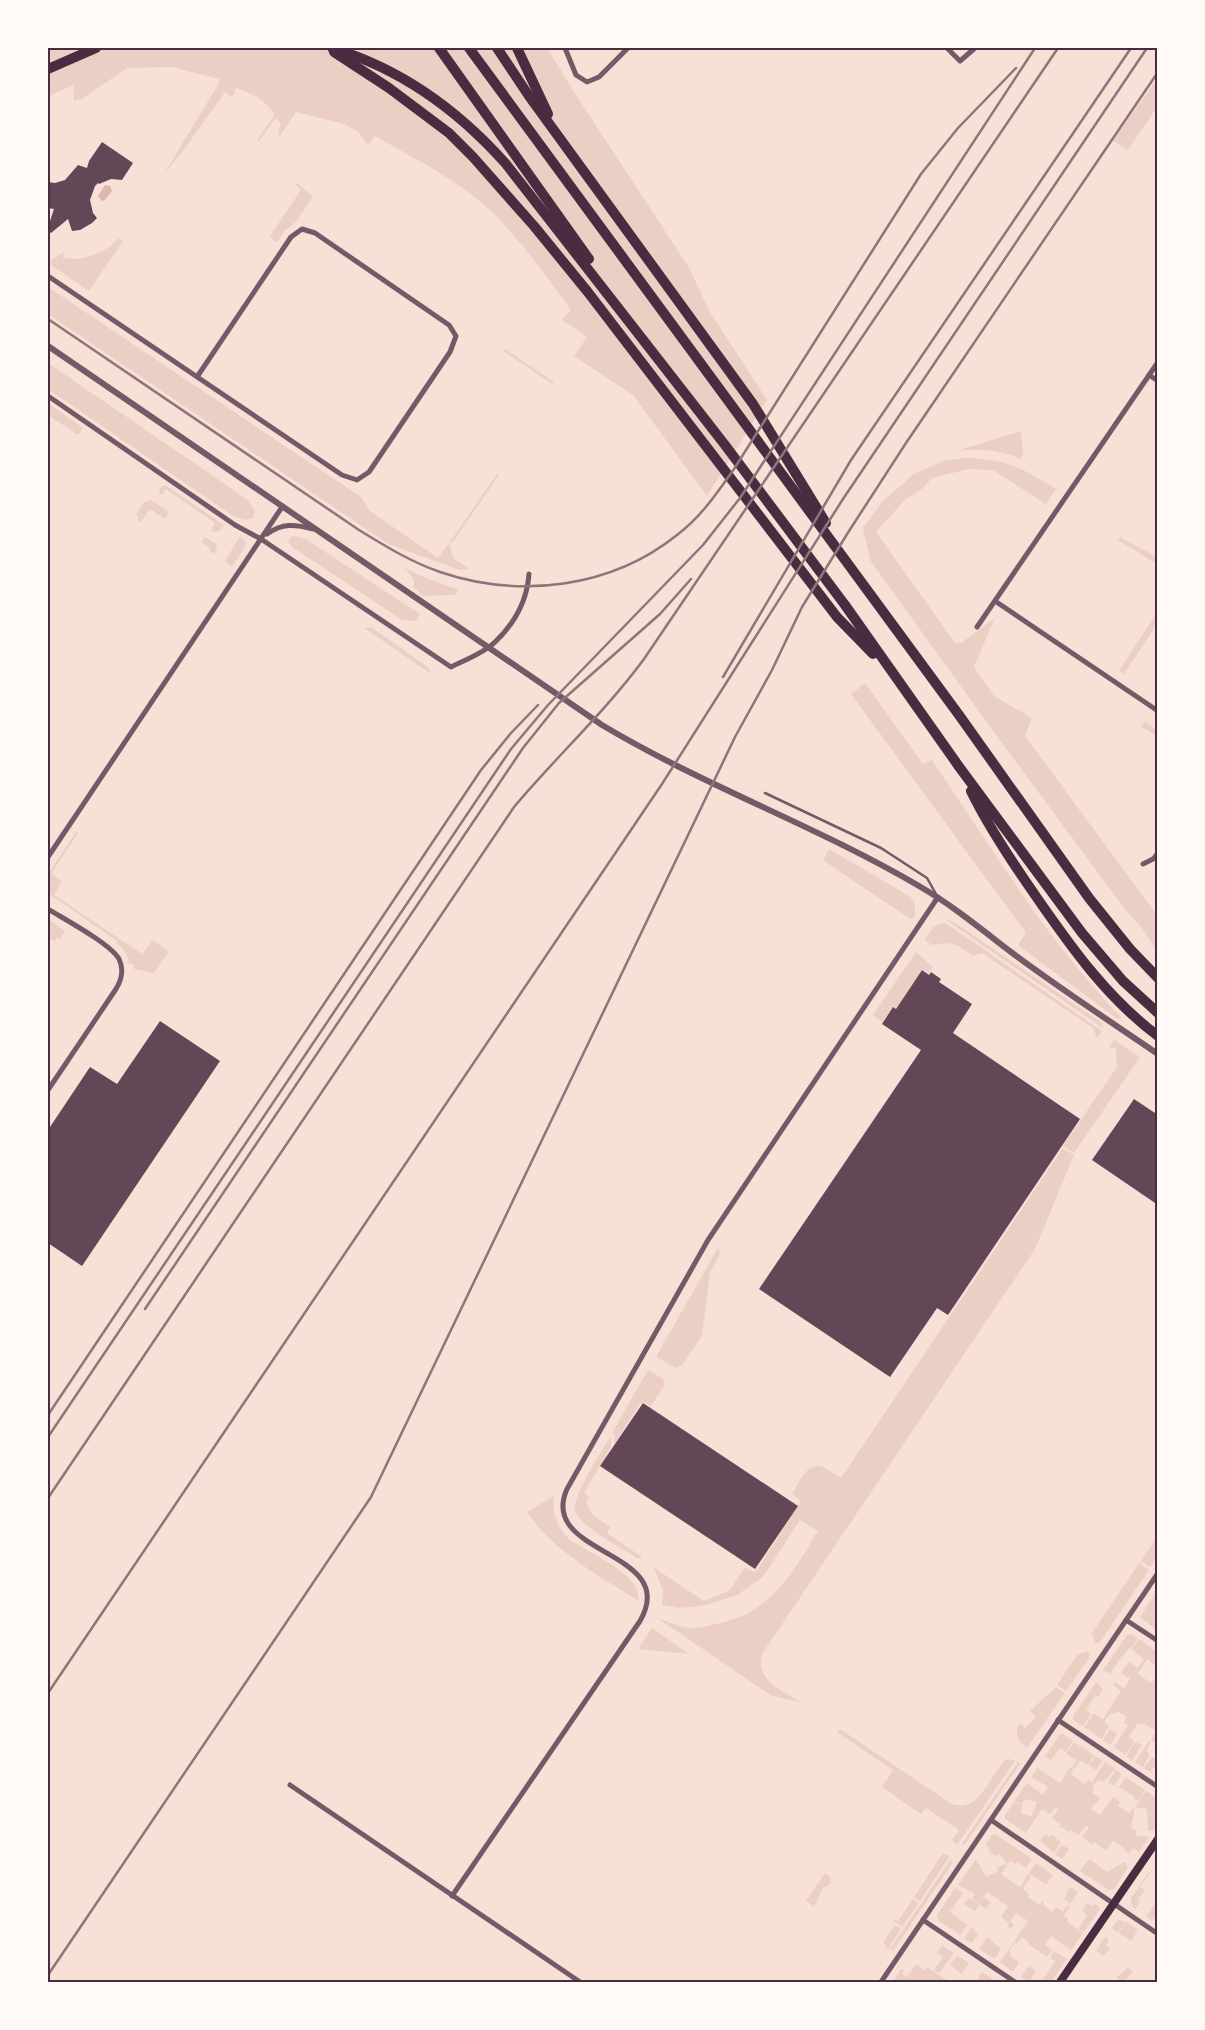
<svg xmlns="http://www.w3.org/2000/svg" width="1205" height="2030" font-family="Inter,sans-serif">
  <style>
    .green { fill: #ebcfc5 }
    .water { fill: #dcb8b0 }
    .building { fill: #644757 }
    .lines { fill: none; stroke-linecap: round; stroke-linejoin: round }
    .service { stroke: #755966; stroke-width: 2.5 }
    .minor { stroke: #755966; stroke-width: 5 }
    .tertiary { stroke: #755966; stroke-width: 6 }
    .secondary { stroke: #4a2c40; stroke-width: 8 }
    .motorway { stroke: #4a2c40; stroke-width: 10 }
    .rail { stroke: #8f747c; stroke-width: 2.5 }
    .neatline { fill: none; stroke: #4a2c40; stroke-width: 2 }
  </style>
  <rect width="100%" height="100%" fill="#f7e1d7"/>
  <g class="green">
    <path d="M48,48h499l31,50 110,168 22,46 57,88 -60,96 -74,-101 -59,-39 13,-19 -25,-17 9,-10c-23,-31 -46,-64 -73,-92 -35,-36 -81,-58 -123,-82l-7,9 -10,-13 -14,-8 -48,-12 -16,24 -2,-2 3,-11 -5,-5 -17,23 -2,-1 16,-23 1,-4c-11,-14 -21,-19 -38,-25l-2,7 -3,2 -6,-5 -42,59 -19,23 55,-91v-4l-47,-12 -45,1 -45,31 -8,2 -1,-16 -25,12z"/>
    <path d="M1157,79v28l-29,43 -15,-9z"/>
    <path d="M297,183l16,13 -17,26 -12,9 -6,10 -3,1 -5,-6 31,-46 -5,-5z"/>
    <path d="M119,238l4,3 -34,50 -38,-26 1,-6 12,-7 -1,6c22,3 41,-4 56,-20z"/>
    <path d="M48,287l313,210 9,14 68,47 11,-15 4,15 16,11 -9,1 -72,-26 -340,-230z"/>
    <path d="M505,349l49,33 -2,2 -49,-33z"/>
    <path d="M48,363l200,137 7,12 -2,6 -8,2 -12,-4 -185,-127z"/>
    <path d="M48,403l35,25 -5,7 -30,-20z"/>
    <path d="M1021,431l2,23 -2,5c-21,-9 -42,-11 -65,-8z"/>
    <path d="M965,458c39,0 60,11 91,31l-10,15 -53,-34 -24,-1 -37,9 -9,10 -18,12 -29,32 79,111h6l34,-25 -21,49 20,29 38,22 -7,18 132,179v36l-15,-23 -15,-16 -137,-185 -120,-167 -7,-32 19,-26 32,-28 29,-13z"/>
    <path d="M497,474l2,1 -47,68 -2,-1z"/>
    <path d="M165,485l59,40 -4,6 -6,1 -3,-2 4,-7 -49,-34 -4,6 -2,-1 -1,-6z"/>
    <path d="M151,500l18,12 -4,7 -15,-10 -10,14 -3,-3 1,-3 -2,-2 8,-13z"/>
    <path d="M240,536l6,7 -1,4 -13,20 -7,-6z"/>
    <path d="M292,536l12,2 116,76 -4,7 -14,-1 -110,-73 -4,-6z"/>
    <path d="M205,537l11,7 1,5 -3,5 -5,-3 1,-3 -9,-6z"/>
    <path d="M1120,537l37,20v7l-39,-24z"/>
    <path d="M402,567l29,13 28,10 -4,5 -33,1 -8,-9c1,-10 -5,-14 -12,-20z"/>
    <path d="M1157,612v12l-33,50 -5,-3z"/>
    <path d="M371,627l58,41 2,6 -67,-46z"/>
    <path d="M865,683l58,81 9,-4c60,88 115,181 190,258h-6l-97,-72v-3l7,-10 -175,-239z"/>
    <path d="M1145,721l12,9v7l-16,-11z"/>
    <path d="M76,832l2,1 -27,41 11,7 -8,14 88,59 11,-14 16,11 -15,22 -20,-4 -1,-5h-4c-2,-11 -4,-15 -13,-21l1,-2 -69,-48v-19z"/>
    <path d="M829,849l82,48 4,7v13l-5,2 -87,-59z"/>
    <path d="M48,919l17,12 -5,8 -3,-1 -2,3 -7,-4z"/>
    <path d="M946,920l8,2 148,101 1,5z"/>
    <path d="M942,923l5,1 155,107 -5,7 -4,-10 -111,-75 -9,3c-18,-12 -18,-15 -41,-11l-7,-5 8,-13z"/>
    <path d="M916,952l17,15 -5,6 -6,-4 -26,39 -3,-2 -11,16 -9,-7z"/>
    <path d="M1114,1040l26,17 -66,96 -11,-7 54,-79 -1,-19h-7z"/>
    <path d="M1063,1148l11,7 -39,94 -273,405c-5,28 17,34 38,48l-28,-6 -115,-78c10,3 22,9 33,10 10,1 21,-3 30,-5 53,-12 72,-50 98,-92l-18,-11 -37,57 -26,18 -30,10 -27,3 -18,-3 1,-15 -10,-23 51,34 26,-11 15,-23 8,5 4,-2 44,-69 -9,-7c7,-12 16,-35 33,-26 5,3 11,7 16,10z"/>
    <path d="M718,1248l2,6 -10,19 -8,63 -20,29 -6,3 -19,-11 1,-4z"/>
    <path d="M648,1370l14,8 3,5 -1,3 -13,20 -9,-5 -28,43 1,-10 -3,-1z"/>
    <path d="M611,1435v12l-27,46 5,3 -3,7 6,11 18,13 -3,6 35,24 -3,2c-15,-10 -60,-32 -64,-49 -4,-12 29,-62 36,-75z"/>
    <path d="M554,1496c-2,18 3,31 16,44 16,10 51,27 62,42 5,6 6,12 7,19 -38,-23 -88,-52 -112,-89z"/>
    <path d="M1157,1537v19l-7,11 -9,-6z"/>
    <path d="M1139,1563l10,7 -49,72 -5,2 -3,-11z"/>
    <path d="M1157,1591v15l-3,5 3,3v16l-17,-13z"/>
    <path d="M652,1628l37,26 -51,-5z"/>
    <path d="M1132,1634l6,4 -7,11 -2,-1 -6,9 -1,-1 -12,18 -7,-4 24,-35z"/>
    <path d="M1139,1639l18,13v15l-10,-8 -9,15 13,9 4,-4 2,2v6l-2,4 3,2 -1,51 -6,-4 5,-9 -13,-8 -2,2 -3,-2 -9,13 5,6 -9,13 -11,-8 14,-22 -4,-3 3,-5 -10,-6 -3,3 -3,-1 -7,9 5,4 -7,13 -18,-12 9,-13h2l8,5 18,-28 -8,-6 1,-3 10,6 6,-9 -9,-6 8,-11 9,6 6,-9 -12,-10z"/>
    <path d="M1085,1652h5l-1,6 -23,33 -9,-6 20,-30z"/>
    <path d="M1096,1682l7,7 -5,8 -3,-1 -9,14 5,4 -8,12 -10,-6v-4z"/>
    <path d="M1056,1687l9,6 -38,55c-9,-6 -12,-13 -9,-23l2,-2 5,5 11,-11 -6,-6z"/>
    <path d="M840,1729l112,75c30,9 35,-28 54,-44l3,-1 6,2 -58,84 -5,-5 7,-10 -33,-22 -5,6 -39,-27 11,-17 -56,-38z"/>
    <path d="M1110,1729l7,5 -7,11 -7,-5z"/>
    <path d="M1060,1734h3l10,7 -7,11 -6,-4 -9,12 -6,-4z"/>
    <path d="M1149,1741l2,1 -5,9 4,3 -7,13 -8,-5z"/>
    <path d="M1074,1742l20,13 -6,10 -8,-4 -5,7 -3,-1 8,-11 -4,4 -10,-6z"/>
    <path d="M1135,1742l7,3 -10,15 -6,-4z"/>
    <path d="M1095,1756l7,5 -6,9 -7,-5z"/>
    <path d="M1152,1757l5,1v4l-6,10 -7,-4z"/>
    <path d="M1018,1762l2,2 -55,80 -4,1z"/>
    <path d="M1105,1762l10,7 -11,13 -6,-2 -6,8 2,1 -2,4 8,5 -9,11 9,6 13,-18 7,5 -2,3 11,8 5,-6 1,1 -4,21 5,1v5l13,2 -10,15 -6,-4 -5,6 -5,-7 -10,-6 -7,10 -11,-9 -2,3 -11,-8 7,-10 -3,-2 -7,10 -8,-5 -2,2 -10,-6 2,-2 -9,-6 6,-9 -2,-2 -6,7 -8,-5 -16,24 -21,-14v-4l9,-13 8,3 -1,8 10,4 6,-15 -12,-3 -3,5 -8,-3 13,-18 16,12 5,-8 -17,-10 6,-9 23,15 10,-16 4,2 -3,5 14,10 3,-4 4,2z"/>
    <path d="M1116,1770l6,4 -8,12 -6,-4z"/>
    <path d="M1126,1777l19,13 -7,11 -4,-3 1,-1 -16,-10z"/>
    <path d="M1146,1791l11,7v26l-4,7h-5l-1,-22 -12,-2z"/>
    <path d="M995,1834l37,25 -6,9 -9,-6 -2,2 -5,-3 -3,4 -7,-11 -5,2 -2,-2 -1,1 -6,-11 6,-9z"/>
    <path d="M1045,1834l5,3 2,-2 9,7 -7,11 -14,-12z"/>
    <path d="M1062,1845l7,4 -7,10 -7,-5z"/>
    <path d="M943,1853l7,3 -30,45 -6,-4z"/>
    <path d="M951,1859l1,5 -57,84 -6,3z"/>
    <path d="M976,1859l10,18 12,-6 -1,-3 7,-4 3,2 -6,8 19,13 8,-13 3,2 -8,13 6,5 -1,3 11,8 4,-5 1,1 -1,3 9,8 4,-5 7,5 5,-7 2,1 -6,9 4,4 -1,3 16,11 -12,17 -20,-14 -6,9 7,5 -5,7 -19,-13 1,-2 -7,-5 -5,6 -2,-1 -6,9 2,2 -1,3 9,6 -6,10 -13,-10 28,-41 -12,-8 -6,8 4,4 -3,4 -4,-3 2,-3 -8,-6 7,-11 -21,-14 -3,5 7,5 -5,7 -14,-10 3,-5 -17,-9z"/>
    <path d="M1088,1860h3l16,12 17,-10 4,5 -14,22 -5,1 -29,-19z"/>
    <path d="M1036,1863l17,12 -7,10 -17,-12z"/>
    <path d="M1149,1872l1,1 -10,14 5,3 -7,10 2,2 -5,7 -4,-5v-6z"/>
    <path d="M825,1873l5,3 1,6 -3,4 -4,1 -10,20 -8,-6z"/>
    <path d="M1070,1887l8,5 -8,12 -6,-5z"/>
    <path d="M955,1888l8,5 -13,19 17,13 -7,10 -21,-14 -2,-6z"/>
    <path d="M969,1898l10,7 -4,6 -11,-7z"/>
    <path d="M913,1899l6,4 -17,24 -8,-6 1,-2 3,2z"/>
    <path d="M1157,1901v13l-5,7 -6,-5z"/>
    <path d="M1087,1903l4,3 5,-2 4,5 -16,23 -6,-3 9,-14 -5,-4z"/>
    <path d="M1118,1920l8,2 -8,11 -7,-5z"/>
    <path d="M1127,1922l11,8 -7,11 -12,-8z"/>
    <path d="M895,1925l6,4 -13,20 -5,-7z"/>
    <path d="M972,1927l2,2 -1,2 5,3 -6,9 -8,-4z"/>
    <path d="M987,1937l14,12 -6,10 -16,-10z"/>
    <path d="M1105,1937l4,3 -3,6 4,2 -6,8 -8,-5z"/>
    <path d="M942,1945l12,8 -15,20 -5,-3 9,-13 -6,-4z"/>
    <path d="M1054,1951l13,8 -16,23h-10l14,-21 -5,-3z"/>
    <path d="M957,1955l12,8 -7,11 -12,-9z"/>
    <path d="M916,1964l9,6 2,-3 23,15 -57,-1 8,-12 3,1 -2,4 5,3z"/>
    <path d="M1029,1966l7,5 -7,11 -8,-5z"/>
    <path d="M1128,1967l5,4 -9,11 -8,-4z"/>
    <path d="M982,1972l10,7 -3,3h-13z"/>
  </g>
  <path class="water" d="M105,185l5,1 2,5 -7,9 -3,1 -4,-5z"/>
  <g class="building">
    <path d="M102,142l31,21 -11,17 -11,-1 -12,5 -1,-1 -3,3 -5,14 3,13 4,5 -5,5 -12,7 -8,1 -4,-12 -17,14 -3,-3v-3l6,-18 -6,-1v-26l7,1 10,-3 13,-15 9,3 2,-7z"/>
    <path d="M922,970l7,5 2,-3 10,7 -2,3 33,22 -19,29 127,86 -132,196 -11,-7 -47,69 -131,-88 162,-239 -39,-26 11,-17 3,2z"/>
    <path d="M160,1021l60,40 -138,205 -34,-23v-113l42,-63 27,17z"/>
    <path d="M1134,1099l24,16v90l-66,-45z"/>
    <path d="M643,1403l155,103 -43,63 -155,-103z"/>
  </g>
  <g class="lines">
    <path class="service" d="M765,793l116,55 46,30 9,16"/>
    <g class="minor">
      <path d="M565,48l11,27 11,7 12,-5 29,-29"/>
      <path d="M947,48l13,13 15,-13"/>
      <path d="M48,276l294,199 15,5 12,-8 81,-120 6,-16 -7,-11 -134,-92 -13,-4 -11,8 -94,140"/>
      <path d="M1149,375l9,6"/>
      <path d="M48,396l187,129 26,14 190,128c14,-7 33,-14 44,-25 20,-19 32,-41 34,-68"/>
      <path d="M267,534c15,-11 28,-10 46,-5"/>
      <path d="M995,601l163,110"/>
      <path d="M977,627l181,-265"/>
      <path d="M48,857l234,-350"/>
      <path d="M1143,864l10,-5 5,-6"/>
      <path d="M48,909c16,10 63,35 71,50 5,10 3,20 -3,30l-68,101"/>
      <path d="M1126,1620l32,21"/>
      <path d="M1058,1720l100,67"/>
      <path d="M290,1785l290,197"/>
      <path d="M991,1820l167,114"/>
      <path d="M452,1896l188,-275c41,-71 -103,-65 -73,-132l141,-249 230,-343"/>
      <path d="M923,1920l92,62"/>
      <path d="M881,1982l277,-409"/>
    </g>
    <path class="tertiary" d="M48,346l554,379c102,61 215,101 317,161 33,19 62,43 92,66 48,36 97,68 147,102"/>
    <path class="secondary" d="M1060,1982l98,-143"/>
    <g class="motorway">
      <path d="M332,48c70,21 126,62 174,116l219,281 120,160 115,163 122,165 41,48 35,32"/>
      <path d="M439,48l150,211"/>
      <path d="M469,48l490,667 130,183 41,51 28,29"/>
      <path d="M497,48l32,48 224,308 73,119"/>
      <path d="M517,48l31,66"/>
      <path d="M334,52l55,36 60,45 24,24 61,69 53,65 250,326 36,37"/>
      <path d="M48,69l48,-21"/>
      <path d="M971,791c18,37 41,71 64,104 36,52 72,103 123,141"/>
    </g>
    <g class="rail">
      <path d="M48,319l311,211c26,16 52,32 81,42 80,27 171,16 237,-37 24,-18 40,-42 57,-66l187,-295 37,-46 58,-60"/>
      <path d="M723,677l128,-217 280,-412"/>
      <path d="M145,1309l378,-561 36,-45 101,-89 31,-35"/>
      <path d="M48,1415l433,-645 30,-37 27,-28"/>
      <path d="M48,1437l463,-688 37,-44 155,-160 37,-47 295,-450"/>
      <path d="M48,1498l466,-691c42,-50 91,-95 130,-148l414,-611"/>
      <path d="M48,1693l614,-909 181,-285 304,-451"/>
      <path d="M48,1975l323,-478 364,-760 37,-67 30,-63 47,-76 57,-88 252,-371"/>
    </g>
  </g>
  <rect width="1205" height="2030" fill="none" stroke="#fffaf5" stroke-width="98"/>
  <rect x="49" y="49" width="1107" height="1932" class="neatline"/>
</svg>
